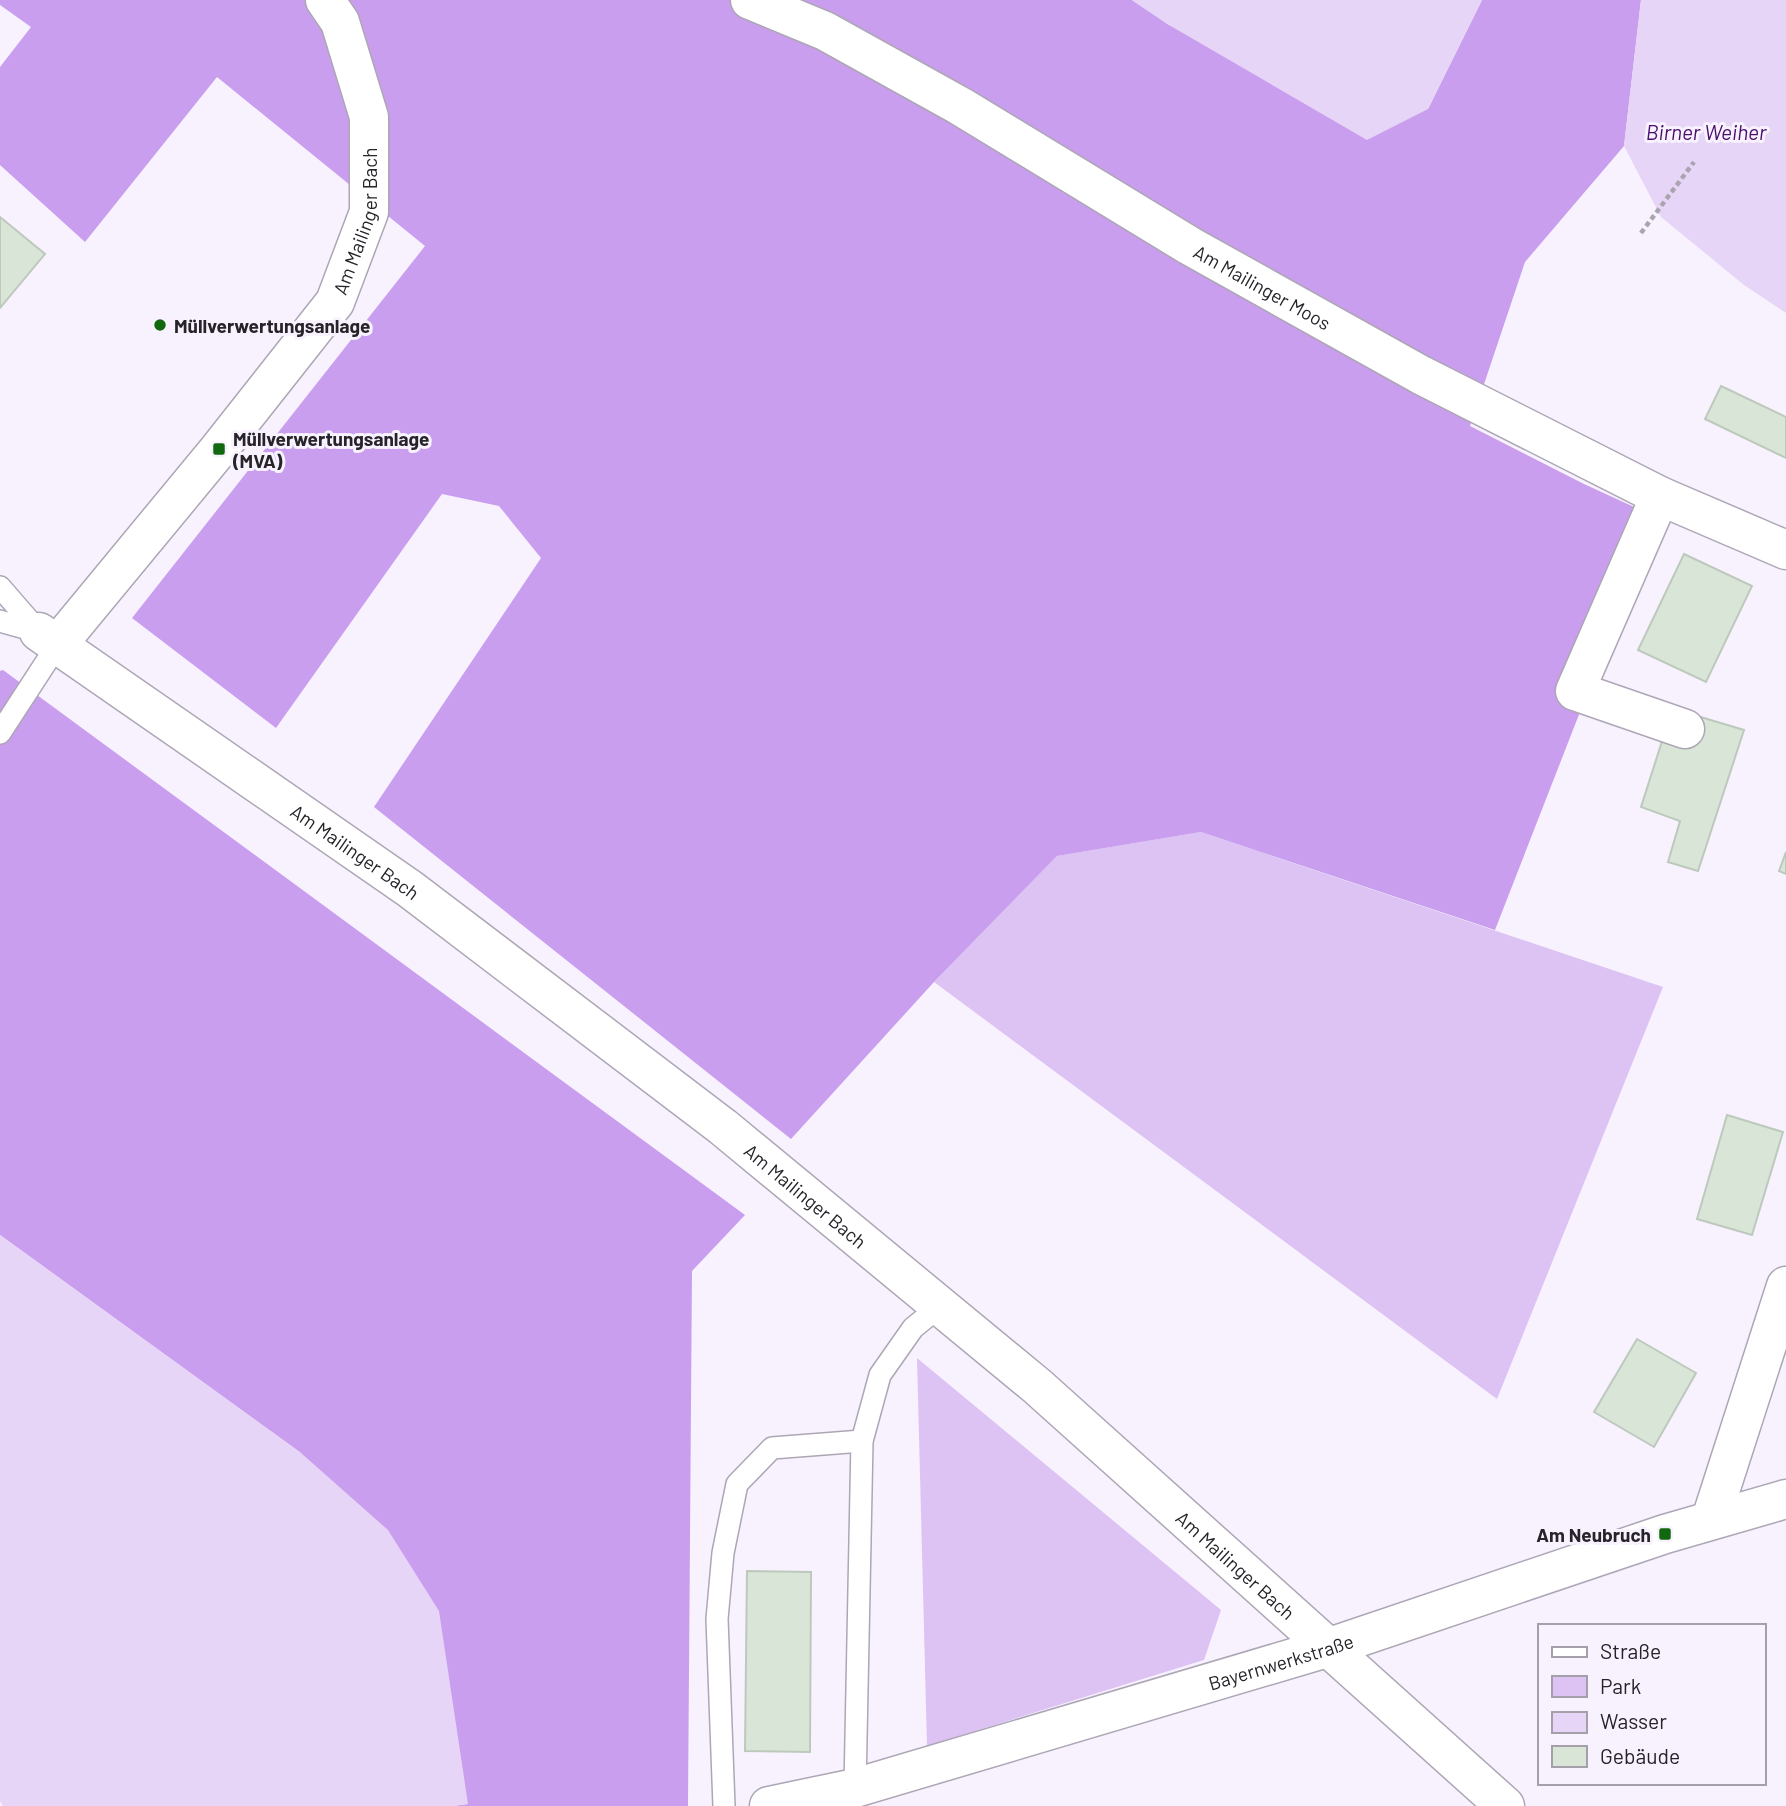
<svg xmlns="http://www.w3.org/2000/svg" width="1786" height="1806" font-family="Barlow,sans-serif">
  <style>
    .green { fill: #ddc2f4 }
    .forest { fill: #ca9eee }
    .water { fill: #e6d5f6 }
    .building { fill: #d8e5d7; stroke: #bdc9bc; stroke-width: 2 }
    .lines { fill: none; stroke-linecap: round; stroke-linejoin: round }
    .lane-casing { stroke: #ada6b5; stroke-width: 24 }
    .street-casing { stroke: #ada6b5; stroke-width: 41 }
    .path { stroke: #a9a4af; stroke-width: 4.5; stroke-dasharray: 5 3.5; stroke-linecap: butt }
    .lane { stroke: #fff; stroke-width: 21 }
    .street { stroke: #fff; stroke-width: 38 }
    .poi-dot { fill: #11680e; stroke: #f8f2ff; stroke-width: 2.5 }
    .labels { text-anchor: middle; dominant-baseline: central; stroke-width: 6; stroke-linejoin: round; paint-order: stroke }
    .street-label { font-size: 19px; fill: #262329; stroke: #f8f2ff }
    .poi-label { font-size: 19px; font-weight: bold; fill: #262329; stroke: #f8f2ff; text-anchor: start }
    .water-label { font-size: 21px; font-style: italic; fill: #4a0e6c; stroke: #f8f2ff }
  </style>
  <rect width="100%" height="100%" fill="#f8f2ff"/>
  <g class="green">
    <path d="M1201,832l462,155 -166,412 -563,-417 123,-126z"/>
    <path d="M917,1358l304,252 -17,50 -277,86z"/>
  </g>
  <g class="forest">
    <path d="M0,0h1132l37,25 259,84 54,-109h159l-17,146 -99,116 -55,164 114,58 72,33 -161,413 -294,-98 -144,24 -123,126 -143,157 -417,-332 167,-249 -42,-52 -57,-12 -166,234 -144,-110 293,-372 -208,-169 -132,165 -85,-77v-98l31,-40 -31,-22z"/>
    <path d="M3,670l742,545 -53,56 -4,535h-235l15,-2 -167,-351 -301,-218v-564z"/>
  </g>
  <g class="water">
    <path d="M1132,0h350l-54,109 -61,31 -198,-115z"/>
    <path d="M1641,0h145v313l-42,-28 -83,-68 -37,-71z"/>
    <path d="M0,1235l301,218 87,77 51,81 29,193 -15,2h-450l-3,-5z"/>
  </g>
  <g class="building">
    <path d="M0,217l45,37 -45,54z"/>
    <path d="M1721,386l65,31v41l-81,-39z"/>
    <path d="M1684,554l68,32 -46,96 -68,-32z"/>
    <path d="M1694,715l50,15 -46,141 -30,-9 12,-41 -39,-14 23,-72z"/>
    <path d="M1786,852v22l-7,-3z"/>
    <path d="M1727,1115l56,17 -31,103 -55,-16z"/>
    <path d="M1637,1339l59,34 -42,74 -60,-35z"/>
    <path d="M747,1571l64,1 -1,180 -65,-1z"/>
  </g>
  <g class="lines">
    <g class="lane-casing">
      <g id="lane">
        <path d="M0,587l39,45"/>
        <path d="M0,621l39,11"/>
        <path d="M0,733l58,-89"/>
        <path d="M855,1788l7,-347 18,-66 33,-47 27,-22"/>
        <path d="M724,1806l-7,-187 6,-66 14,-69 35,-36 90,-7"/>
      </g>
    </g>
    <g class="street-casing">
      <g id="street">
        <path id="s1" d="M750,0l75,31 135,75 230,140 231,129 239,121 126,54"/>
        <path d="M1660,496l-85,195 110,38"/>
        <path id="s2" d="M39,632l371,257 313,238 314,259 468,420"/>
        <path id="s3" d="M58,644l161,-195 116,-147 34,-90v-95l-29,-95 -15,-22"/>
        <path d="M1711,1519l75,-233"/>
        <path id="s4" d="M769,1806l86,-18 475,-141 335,-113 121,-35"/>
      </g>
    </g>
    <path class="path" d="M1641,233l53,-71"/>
    <use href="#lane" class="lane"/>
    <use href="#street" class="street"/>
  </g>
  <g class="poi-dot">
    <circle cx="160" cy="325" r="7"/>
    <rect x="212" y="442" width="14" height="14" rx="3.5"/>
    <rect x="1658" y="1527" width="14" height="14" rx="3.5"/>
  </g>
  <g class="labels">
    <g class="street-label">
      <text stroke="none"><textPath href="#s3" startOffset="525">Am Mailinger Bach</textPath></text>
      <text stroke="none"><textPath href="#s1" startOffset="588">Am Mailinger Moos</textPath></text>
      <text stroke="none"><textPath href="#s2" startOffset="385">Am Mailinger Bach</textPath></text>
      <text stroke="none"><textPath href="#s2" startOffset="952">Am Mailinger Bach</textPath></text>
      <text stroke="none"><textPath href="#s2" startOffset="1519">Am Mailinger Bach</textPath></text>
      <text stroke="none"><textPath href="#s4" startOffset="532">Bayernwerkstraße</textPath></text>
    </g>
    <g class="poi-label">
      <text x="174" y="325">Müllverwertungsanlage</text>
      <text x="233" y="438">Müllverwertungsanlage<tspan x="233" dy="22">(MVA)</tspan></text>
      <text x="1651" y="1534" text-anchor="end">Am Neubruch</text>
    </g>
    <g class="water-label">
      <text x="1706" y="131">Birner Weiher</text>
    </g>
  </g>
  <rect x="1538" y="1624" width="228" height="161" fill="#f8f2ff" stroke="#a49fa9" stroke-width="2"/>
  <rect x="1552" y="1647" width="35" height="10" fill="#ffffff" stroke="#a49fa9" stroke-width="2"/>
  <text x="1600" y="1659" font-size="21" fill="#262329">Straße</text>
  <rect x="1552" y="1676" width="35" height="21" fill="#ddc2f4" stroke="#a49fa9" stroke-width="2"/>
  <text x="1600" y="1694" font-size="21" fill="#262329">Park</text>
  <rect x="1552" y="1712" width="35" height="21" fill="#e6d5f6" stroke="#a49fa9" stroke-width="2"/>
  <text x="1600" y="1729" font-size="21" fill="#262329">Wasser</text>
  <rect x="1552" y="1746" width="35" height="21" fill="#d8e5d7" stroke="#a49fa9" stroke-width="2"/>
  <text x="1600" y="1764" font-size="21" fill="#262329">Gebäude</text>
</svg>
